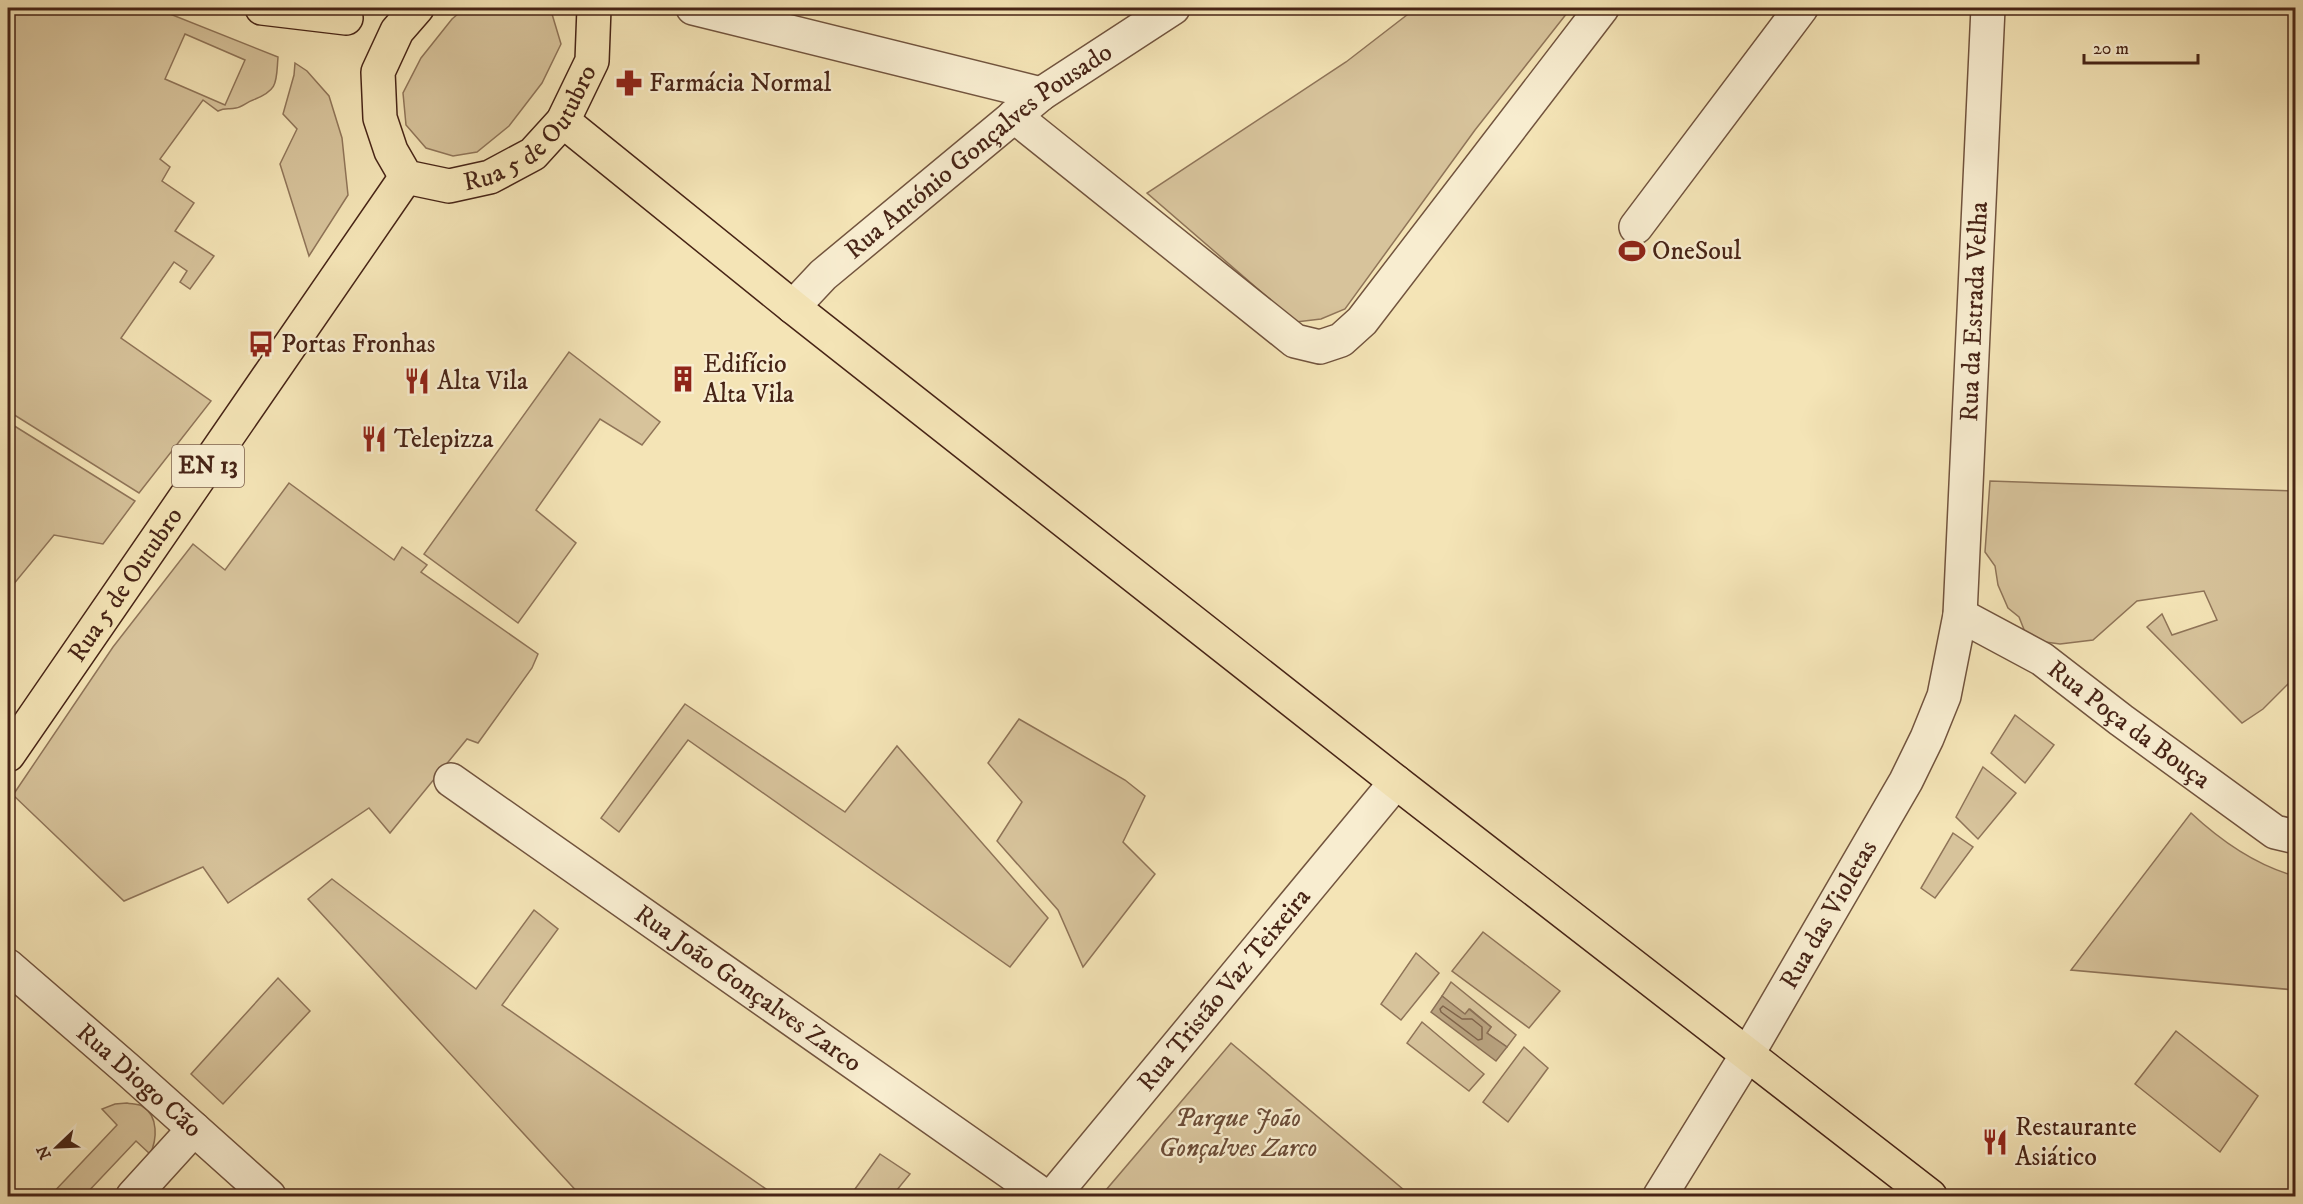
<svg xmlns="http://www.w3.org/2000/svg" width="2303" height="1204" font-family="'IM FELL DW Pica',serif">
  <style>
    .green { fill: #d7c39b; stroke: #8f7458; stroke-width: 1.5; fill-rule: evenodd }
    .water { fill: #b9a380; stroke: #8b7056; stroke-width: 1.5 }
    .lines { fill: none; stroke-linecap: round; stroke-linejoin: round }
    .shore { stroke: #80644b; stroke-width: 1.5 }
    .minor-casing { stroke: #72543e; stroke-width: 36 }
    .major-casing { stroke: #472416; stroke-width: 36 }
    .minor { stroke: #f8edd0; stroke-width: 33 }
    .major { stroke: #f4e4b6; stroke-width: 33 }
    .labels { text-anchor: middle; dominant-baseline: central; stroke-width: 4.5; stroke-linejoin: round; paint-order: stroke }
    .shield { fill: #f8edd0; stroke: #7c604e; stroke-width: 1.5 }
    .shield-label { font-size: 24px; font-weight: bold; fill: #472416 }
    .poi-label { font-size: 26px; fill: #472416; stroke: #f8edd0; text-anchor: start }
    .street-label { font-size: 26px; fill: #472416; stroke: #f8edd0 }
    .park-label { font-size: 26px; font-style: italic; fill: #6b4c37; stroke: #f8edd0 }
  </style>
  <rect width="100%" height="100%" fill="#f4e4b6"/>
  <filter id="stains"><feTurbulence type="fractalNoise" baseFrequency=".00333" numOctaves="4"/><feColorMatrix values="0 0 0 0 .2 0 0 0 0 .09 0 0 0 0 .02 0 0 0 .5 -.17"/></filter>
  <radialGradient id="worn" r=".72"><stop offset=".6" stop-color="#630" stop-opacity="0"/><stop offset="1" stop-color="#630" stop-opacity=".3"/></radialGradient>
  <g class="green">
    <path d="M8,8h147l123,49c-2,25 1,33 -25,43 -6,2 -11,7 -17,8 -7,2 -10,-1 -18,3l-15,-11 -43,59 10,8 -8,14 32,22 -19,28 39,25 -24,33 -10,-7 7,-11 -13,-9 -53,76 90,63 -72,92 -131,-82zM185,34l60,26 -20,45 -60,-26z"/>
    <path d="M465,8h80l7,6 9,30 -19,39 -33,43 -32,26 -24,4 -27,-8 -20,-23 -3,-32 18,-35 31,-39z"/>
    <path d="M1416,8h155l-96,122 -130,179 -24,10 -25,3 -149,-129 199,-131z"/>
    <path d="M295,63l12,8 22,25 13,42 6,57 -39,61 -29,-92 17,-35 -14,-15 11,-39z"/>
    <path d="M569,352l91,70 -18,23 -42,-26 -64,91 40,33 -58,80 -94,-69z"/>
    <path d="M8,422l127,79 -32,43 -49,-9 -46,56z"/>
    <path d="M1990,481l305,10 1,169 -6,22 -27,27 -21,14 -95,-96 15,-13 10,21 45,-15 -13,-29 -67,10 -44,39 -33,4 -22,-3 -13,-9 -6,-15 -11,-9 -10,-23 -3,-19 -10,-14z"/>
    <path d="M289,483l105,77 8,-13 25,18 -6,7 117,82 -6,14 -54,75 -11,-4 -77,94 -21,-25 -141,95 -25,-36 -79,34 -111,-106 100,-148 80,-103 32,26z"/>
    <path d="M685,704l160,108 52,-66 151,172 -38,49 -322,-227 -69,92 -18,-14z"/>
    <path d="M2015,715l39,30 -29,38 -34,-30z"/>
    <path d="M1019,719l106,61 20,16 -22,46 32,32 -72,93 -25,-57 -61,-69 25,-39 -34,-39z"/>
    <path d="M1983,767l33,26 -38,46 -22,-22z"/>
    <path d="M2191,813c30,28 64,52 104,63v114l-224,-20z"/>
    <path d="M1953,833l20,14 -38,51 -14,-10z"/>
    <path d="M332,879l144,110 58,-79 24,19 -56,76 274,191h-195l-273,-297z"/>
    <path d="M1483,932l77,59 -31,37 -77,-57z"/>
    <path d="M1416,953l23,20 -38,47 -20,-16z"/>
    <path d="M278,978l32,33 -87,93 -32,-30z"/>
    <path d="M1451,982l65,53 -9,12 -20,-14 4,-6 -21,-18 -5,6 -23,-19z"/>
    <path d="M1422,1022l62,52 -15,17 -62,-48z"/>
    <path d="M2176,1031l82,65 -38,56 -85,-68z"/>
    <path d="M1231,1043l180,153h-297l-8,-6z"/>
    <path d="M1524,1047l24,21 -40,54 -25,-20z"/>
    <path d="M127,1103c4,1 11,1 15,3 17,10 15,34 8,48l-14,-13 -52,55h-34l67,-71 -15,-16 13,-5z"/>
    <path d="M880,1154l30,20 -18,22h-42z"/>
  </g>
  <path class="water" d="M1442,996l23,18 4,-5 22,18 -4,6 20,14 -11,14 -65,-49z"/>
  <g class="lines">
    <path class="shore" d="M1443,1006l19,13h10l10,8v12l-4,1 -37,-28 -1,-3z"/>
    <g class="minor-casing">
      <g id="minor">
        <path d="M693,8l348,86"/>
        <path d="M1014,116l281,225 25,6 21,-7 21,-19 240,-313"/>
        <path d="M1636,227l165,-219"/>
        <path id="s1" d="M793,307l30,-32 218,-181 132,-86"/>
        <path id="s2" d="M1960,615l82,44 79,61 154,112 21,5"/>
        <path id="s3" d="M451,780l593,416"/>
        <path id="s4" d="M8,966l119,103 142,127"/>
        <path d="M133,1196l61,-67"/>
        <path id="s5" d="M1053,1196l343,-414"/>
        <path id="s6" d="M1660,1196l87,-141 159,-274 21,-43 17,-42 16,-81 28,-607"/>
      </g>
    </g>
    <g class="major-casing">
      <g id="major">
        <path d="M262,8l84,10"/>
        <path id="s7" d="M417,8l-20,23 -19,41 2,46 11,33 15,26 43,9 41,-9 43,-23 30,-33 29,-60 2,-53"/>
        <path d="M563,121l230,186 603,475 534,414"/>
        <path id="s8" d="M8,755l398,-578"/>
      </g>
    </g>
    <use href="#minor" class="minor"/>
    <use href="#major" class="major"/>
  </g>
  <defs>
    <g id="pharmacy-bare" transform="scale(2.07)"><path d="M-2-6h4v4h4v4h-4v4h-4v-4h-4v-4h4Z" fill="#8f2418" stroke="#f8edd0" stroke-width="2.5" paint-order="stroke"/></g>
    <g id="stadium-bare" transform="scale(2.07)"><path d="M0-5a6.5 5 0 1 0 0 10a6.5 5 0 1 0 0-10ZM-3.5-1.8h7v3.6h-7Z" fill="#8f2418" stroke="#f8edd0" stroke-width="2.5" paint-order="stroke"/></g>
    <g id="bus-bare" transform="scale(2.07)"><path d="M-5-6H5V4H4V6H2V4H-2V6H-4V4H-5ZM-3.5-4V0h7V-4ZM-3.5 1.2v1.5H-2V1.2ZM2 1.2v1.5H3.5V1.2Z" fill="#8f2418" stroke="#f8edd0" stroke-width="2.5" paint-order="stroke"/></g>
    <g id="building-bare" transform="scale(2.07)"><path d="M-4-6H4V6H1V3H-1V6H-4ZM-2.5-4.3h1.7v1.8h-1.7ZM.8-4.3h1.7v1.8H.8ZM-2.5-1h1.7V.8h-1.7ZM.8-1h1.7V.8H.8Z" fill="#8f2418" stroke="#f8edd0" stroke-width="2.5" paint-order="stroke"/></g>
    <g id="restaurant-bare" transform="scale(2.07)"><path d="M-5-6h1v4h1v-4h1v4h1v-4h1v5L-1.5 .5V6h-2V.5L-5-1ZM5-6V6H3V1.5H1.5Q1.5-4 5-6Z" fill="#8f2418" stroke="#f8edd0" stroke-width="2.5" paint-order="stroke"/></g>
  </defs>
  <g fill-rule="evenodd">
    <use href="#pharmacy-bare" x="629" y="83"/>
    <use href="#stadium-bare" x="1632" y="251"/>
    <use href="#bus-bare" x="261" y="344"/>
    <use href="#building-bare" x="683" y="379"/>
    <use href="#restaurant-bare" x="417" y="381"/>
    <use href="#restaurant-bare" x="374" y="439"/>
    <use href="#restaurant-bare" x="1995" y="1142"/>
  </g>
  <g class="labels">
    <rect class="shield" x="172" y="445" width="72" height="42" rx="4.5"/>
    <g class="shield-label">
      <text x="208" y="466">EN 13</text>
    </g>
    <g class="poi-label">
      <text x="649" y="83">Farmácia Normal</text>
      <text x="1652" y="251">OneSoul</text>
      <text x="281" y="344">Portas Fronhas</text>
      <text x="703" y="364">Edifício<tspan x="703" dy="30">Alta Vila</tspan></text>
      <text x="437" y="381">Alta Vila</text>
      <text x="394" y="439">Telepizza</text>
      <text x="2015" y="1127">Restaurante<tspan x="2015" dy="30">Asiático</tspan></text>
    </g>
    <g class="street-label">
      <text stroke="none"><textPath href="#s7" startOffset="336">Rua 5 de Outubro</textPath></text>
      <text stroke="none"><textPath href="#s1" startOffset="243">Rua António Gonçalves Pousado</textPath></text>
      <text stroke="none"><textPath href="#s6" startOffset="962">Rua da Estrada Velha</textPath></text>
      <text stroke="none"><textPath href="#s8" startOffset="207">Rua 5 de Outubro</textPath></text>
      <text stroke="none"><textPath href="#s2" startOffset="202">Rua Poça da Bouça</textPath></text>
      <text stroke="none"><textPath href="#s6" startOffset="328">Rua das Violetas</textPath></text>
      <text stroke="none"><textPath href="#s3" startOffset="363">Rua João Gonçalves Zarco</textPath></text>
      <text stroke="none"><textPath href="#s5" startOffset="268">Rua Tristão Vaz Teixeira</textPath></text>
      <text stroke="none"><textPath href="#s4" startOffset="174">Rua Diogo Cão</textPath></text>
    </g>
    <g class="park-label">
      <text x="1238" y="1118">Parque João<tspan x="1238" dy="30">Gonçalves Zarco</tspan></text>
    </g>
  </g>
  <rect width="2303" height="1204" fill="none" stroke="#f4e4b6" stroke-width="30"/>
  <rect x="9" y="9" width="2285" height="1186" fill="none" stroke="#472416" stroke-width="3"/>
  <rect x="15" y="15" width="2273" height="1174" fill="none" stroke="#472416" stroke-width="1.5"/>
  <g transform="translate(57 1147) rotate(247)" stroke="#f8edd0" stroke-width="4.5" paint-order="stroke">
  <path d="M0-4.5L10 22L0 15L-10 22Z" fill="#472416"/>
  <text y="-9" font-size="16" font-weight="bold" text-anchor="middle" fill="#472416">N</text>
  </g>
  <path d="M2084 54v9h114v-9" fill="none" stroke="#472416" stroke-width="3"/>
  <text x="2093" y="54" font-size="18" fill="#472416" stroke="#f8edd0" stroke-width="4.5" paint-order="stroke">20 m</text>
  <rect width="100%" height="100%" filter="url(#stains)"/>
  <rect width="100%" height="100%" fill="url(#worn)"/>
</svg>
